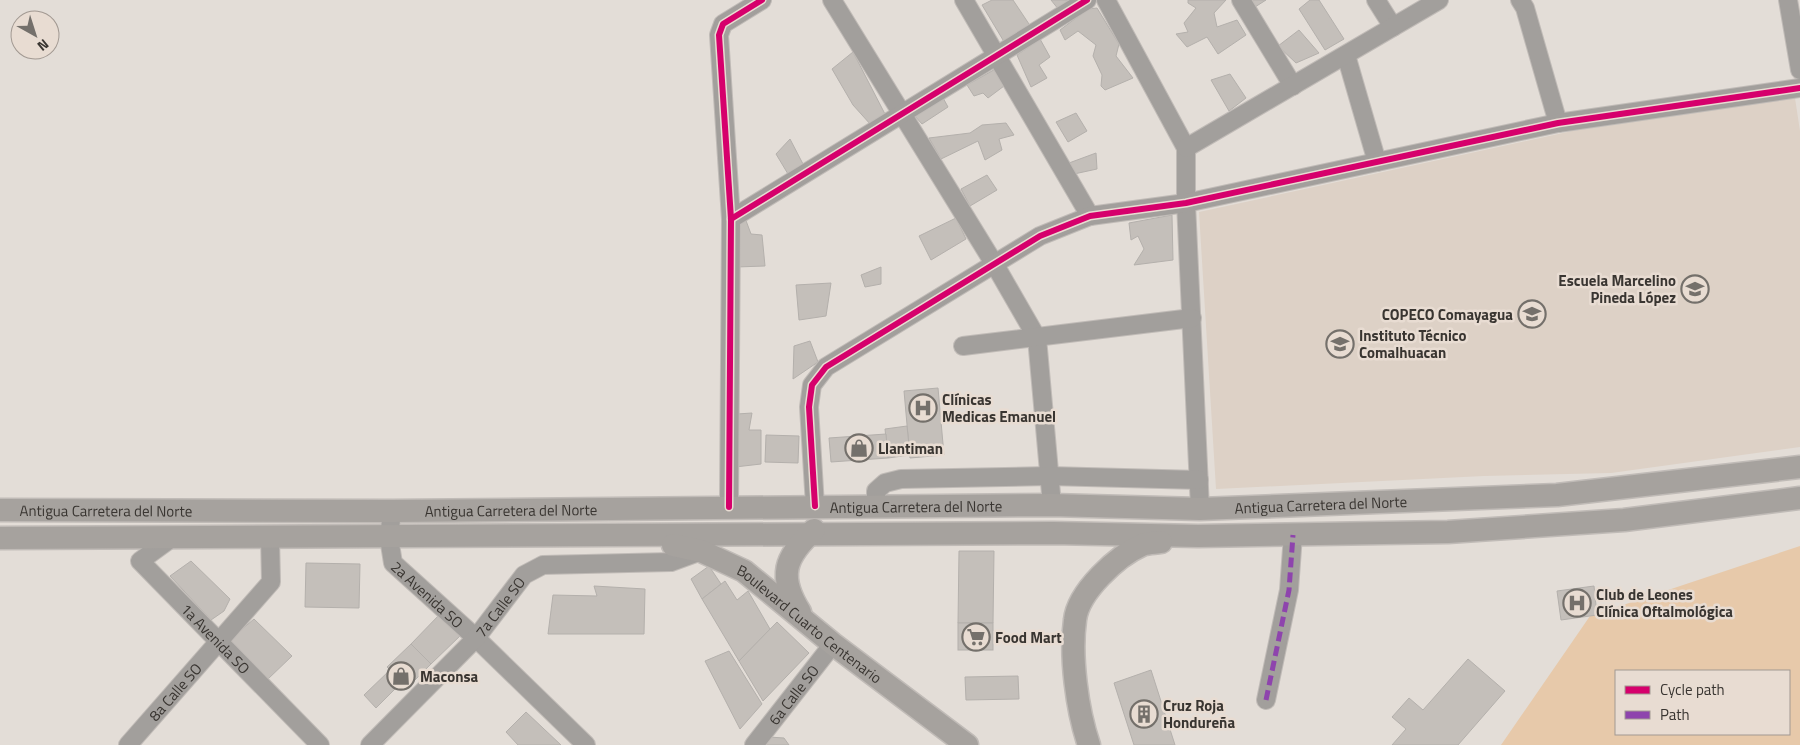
<svg xmlns="http://www.w3.org/2000/svg" width="1800" height="745" font-family="'Titillium Web',sans-serif">
  <style>
    .built { fill: #ddd1c6 }
    .green { fill: #e7c9aa; fill-rule: evenodd }
    .building { fill: #c4bfba; stroke: #b4b0ac }
    .lines { fill: none; stroke-linecap: round; stroke-linejoin: round }
    .minor-casing { stroke: #c0bbb7; stroke-width: 20 }
    .major-casing { stroke: #c0bbb7; stroke-width: 25 }
    .minor { stroke: #a29f9c; stroke-width: 18 }
    .major { stroke: #a6a29e; stroke-width: 22 }
    .quiet { stroke: #8e44ad; stroke-width: 5; stroke-dasharray: 10 5; stroke-linecap: butt }
    .cycleway-casing { stroke: #e8dcd2; stroke-width: 9 }
    .cycleway { stroke: #d6006c; stroke-width: 6 }
    .labels { text-anchor: middle; dominant-baseline: central; stroke-width: 5; stroke-linejoin: round; paint-order: stroke }
    .poi-label { font-size: 15px; font-weight: bold; fill: #393531; stroke: #e8dcd2; text-anchor: start }
    .street-label { font-size: 15px; fill: #393531; stroke: #e8dcd2 }
  </style>
  <rect width="100%" height="100%" fill="#e3ddd7"/>
  <path class="built" d="M1795,98l5,33v316l-189,26 -127,3 -268,13 -17,-277 373,-81z"/>
  <path class="green" d="M1800,546v199h-299l89,-129zM1616,671h173v63h-173z"/>
  <g class="building">
    <path d="M992,0h21l18,27 -25,18 -24,-40z"/>
    <path d="M1051,0h27l-19,10z"/>
    <path d="M1188,0h38l-12,13 3,14 20,-7 9,15 -28,19 -11,-17 -20,10 -11,-13 12,-2 -4,-9 12,-15 -8,-5z"/>
    <path d="M1252,0h14l-11,7z"/>
    <path d="M1310,0h9l25,39 -19,11 -26,-41z"/>
    <path d="M1097,8l22,36 -3,12 17,22 -28,12 -4,-4 1,-11 -9,-19 3,-11 -18,-14 -13,9 -5,-10 28,-21z"/>
    <path d="M1299,30l20,23 -23,10 -18,-17z"/>
    <path d="M1040,39l10,18 -11,8 8,13 -16,9 -14,-32z"/>
    <path d="M853,52l33,64 -15,9 -18,-20 -21,-36z"/>
    <path d="M999,67l9,16 -20,15 -5,-5 -9,3 -7,-11z"/>
    <path d="M1230,74l16,24 -17,13 -18,-31z"/>
    <path d="M942,96l6,11 -26,17 -9,-10z"/>
    <path d="M1076,113l11,18 -19,11 -12,-20z"/>
    <path d="M1006,123l8,12 -15,4 3,11 -17,10 -7,-19 -37,18 -12,-21 41,-5 12,-8z"/>
    <path d="M790,139l13,25 -15,10 -12,-20z"/>
    <path d="M1096,153l1,16 -23,5 -5,-11z"/>
    <path d="M987,175l10,15 -27,16 -9,-17z"/>
    <path d="M1172,215l1,45 -39,5 10,-16 -6,-13 -7,4 -2,-17z"/>
    <path d="M745,218l6,16 11,1 3,31 -29,1 1,-46z"/>
    <path d="M956,218l10,21 -35,21 -12,-24z"/>
    <path d="M881,267v17l-16,3 -4,-12z"/>
    <path d="M831,283l-5,33 -27,4 -3,-35z"/>
    <path d="M810,341l8,21 -25,17 1,-33z"/>
    <path d="M938,388l6,67 -34,3 -6,-67z"/>
    <path d="M752,413l-3,17h12v34l-26,3 2,-53z"/>
    <path d="M907,426l3,29 -22,3 -3,-29z"/>
    <path d="M886,434l2,24 -57,4 -2,-24z"/>
    <path d="M766,435l33,1 -1,27 -33,-1z"/>
    <path d="M959,551h35l-1,72h-35z"/>
    <path d="M191,561l39,38 -6,12 -13,9 -41,-44z"/>
    <path d="M306,563l54,1 -1,44 -54,-1z"/>
    <path d="M709,566l12,18 -19,15 -11,-20z"/>
    <path d="M725,581l12,19 11,-9 22,38 -31,32 -37,-62z"/>
    <path d="M594,586l51,3 -1,45h-96l5,-39 44,1z"/>
    <path d="M1594,586l3,29 -36,5 -4,-29z"/>
    <path d="M440,614l21,21 -30,29 -20,-20z"/>
    <path d="M254,619l38,37 -24,23 -40,-38z"/>
    <path d="M777,622l32,31 -46,48 -24,-40z"/>
    <rect x="958" y="623" width="35" height="27"/>
    <path d="M411,644l20,20 -23,23 -6,-5 -26,26 -12,-13 26,-25 -3,-3z"/>
    <path d="M729,651l33,53 -22,25 -35,-68z"/>
    <path d="M1468,659l37,32 -47,54h-66l14,-16 -14,-12 17,-19 14,12z"/>
    <path d="M1151,670l24,75h-41l-20,-62z"/>
    <path d="M1018,676l1,23 -53,1 -1,-23z"/>
    <path d="M526,712l35,33h-43l-12,-13z"/>
    <path d="M769,737l15,1 5,7h-26z"/>
  </g>
  <g class="lines">
    <g class="minor-casing">
      <g id="minor">
        <path d="M832,0l163,265 42,73 15,167"/>
        <path d="M964,0l126,216"/>
        <path d="M1106,0l80,148v55l14,306"/>
        <path d="M1241,0l52,86"/>
        <path d="M1376,0l17,27"/>
        <path d="M1520,0l5,8 33,115"/>
        <path d="M1788,0l12,70"/>
        <path d="M1346,55l31,107"/>
        <path d="M1186,148l253,-148"/>
        <path d="M731,219l356,-219"/>
        <path d="M963,346l229,-28"/>
        <path d="M876,505v-14l9,-8 16,-4 148,-3 150,4"/>
        <path d="M815,506l-6,-99 3,-22 14,-18 214,-131 50,-20 96,-13 372,-80 242,-35"/>
        <path d="M729,507l2,-288 -12,-184 4,-11 39,-24"/>
        <path id="s1" d="M392,511l-3,27 4,25 83,75 110,107"/>
        <path id="s2" d="M173,537l-33,24 180,184"/>
        <path d="M1266,700l23,-110 4,-55"/>
        <path id="s3" d="M128,745l143,-163 -1,-45"/>
        <path id="s4" d="M370,745l106,-107 48,-63 19,-10 128,-3 30,-11"/>
        <path id="s5" d="M754,745l79,-101"/>
      </g>
    </g>
    <g class="major-casing">
      <g id="major">
        <path id="s6" d="M0,510l392,1 660,-6 148,4 357,-14 243,-28"/>
        <path d="M0,538l1053,-5 145,3 250,-4 176,-12 176,-22"/>
        <path id="s7" d="M673,545l28,6 43,20 89,73 134,101"/>
        <path d="M800,612c-22,-35 -16,-55 14,-82"/>
        <path d="M1089,745c-12,-35 -19,-89 -14,-125 3,-28 42,-64 67,-75 5,-2 13,-2 19,-3"/>
      </g>
    </g>
    <use href="#minor" class="minor"/>
    <use href="#major" class="major"/>
    <path class="quiet" d="M1266,700l23,-110 4,-55"/>
    <g class="cycleway-casing">
      <g id="cycleway">
        <path d="M731,219l356,-219"/>
        <path d="M815,506l-6,-99 3,-22 14,-18 214,-131 50,-20 96,-13 372,-80 242,-35"/>
        <path d="M729,507l2,-288 -12,-184 4,-11 39,-24"/>
      </g>
    </g>
    <use href="#cycleway" class="cycleway"/>
  </g>
  <defs>
    <g id="school-ring" transform="scale(1.4375)"><circle r="9.5" fill="#e8dcd2" stroke="#74706b" stroke-width="1.5"/><path d="M0-5L7-2L0 1L-7-2ZM-4 1L0 2.5L4 1V4Q0 6-4 4Z" fill="#74706b"/></g>
    <g id="hospital-ring" transform="scale(1.4375)"><circle r="9.5" fill="#e8dcd2" stroke="#74706b" stroke-width="1.5"/><path d="M-5-5h3v3.5h4V-5h3V5h-3V1.5h-4V5h-3Z" fill="#74706b"/></g>
    <g id="shop-ring" transform="scale(1.4375)"><circle r="9.5" fill="#e8dcd2" stroke="#74706b" stroke-width="1.5"/><path d="M-5-2.5h2.3a2.7 3.5 0 0 1 5.4 0H5L5.5 6h-11ZM-1.5-2.5h3a1.5 2.3 0 0 0-3 0Z" fill="#74706b"/></g>
    <g id="supermarket-ring" transform="scale(1.4375)"><circle r="9.5" fill="#e8dcd2" stroke="#74706b" stroke-width="1.5"/><path d="M-6-5.5h2.5l.6 2H6L4.5 2H-2.5L-4.4-4H-6ZM-1.5 3.2a1.3 1.3 0 1 0 .1 0ZM3 3.2a1.3 1.3 0 1 0 .1 0Z" fill="#74706b"/></g>
    <g id="building-ring" transform="scale(1.4375)"><circle r="9.5" fill="#e8dcd2" stroke="#74706b" stroke-width="1.5"/><path d="M-4-6H4V6H1V3H-1V6H-4ZM-2.5-4.3h1.7v1.8h-1.7ZM.8-4.3h1.7v1.8H.8ZM-2.5-1h1.7V.8h-1.7ZM.8-1h1.7V.8H.8Z" fill="#74706b"/></g>
  </defs>
  <g fill-rule="evenodd">
    <use href="#school-ring" x="1695" y="289"/>
    <use href="#school-ring" x="1532" y="314"/>
    <use href="#school-ring" x="1340" y="344"/>
    <use href="#hospital-ring" x="923" y="408"/>
    <use href="#shop-ring" x="859" y="448"/>
    <use href="#hospital-ring" x="1577" y="603"/>
    <use href="#supermarket-ring" x="976" y="637"/>
    <use href="#shop-ring" x="401" y="676"/>
    <use href="#building-ring" x="1144" y="714"/>
  </g>
  <g class="labels">
    <g class="poi-label">
      <text x="1676" y="280" text-anchor="end">Escuela Marcelino<tspan x="1676" dy="17">Pineda López</tspan></text>
      <text x="1513" y="314" text-anchor="end">COPECO Comayagua</text>
      <text x="1359" y="335">Instituto Técnico<tspan x="1359" dy="17">Comalhuacan</tspan></text>
      <text x="942" y="399">Clínicas<tspan x="942" dy="17">Medicas Emanuel</tspan></text>
      <text x="878" y="448">Llantiman</text>
      <text x="1596" y="594">Club de Leones<tspan x="1596" dy="17">Clínica Oftalmológica</tspan></text>
      <text x="995" y="637">Food Mart</text>
      <text x="420" y="676">Maconsa</text>
      <text x="1163" y="705">Cruz Roja<tspan x="1163" dy="17">Hondureña</tspan></text>
    </g>
    <g class="street-label">
      <text stroke="none"><textPath href="#s6" startOffset="1321">Antigua Carretera del Norte</textPath></text>
      <text stroke="none"><textPath href="#s6" startOffset="916">Antigua Carretera del Norte</textPath></text>
      <text stroke="none"><textPath href="#s6" startOffset="106">Antigua Carretera del Norte</textPath></text>
      <text stroke="none"><textPath href="#s6" startOffset="511">Antigua Carretera del Norte</textPath></text>
      <text stroke="none"><textPath href="#s1" startOffset="99">2a Avenida SO</textPath></text>
      <text stroke="none"><textPath href="#s4" startOffset="190">7a Calle SO</textPath></text>
      <text stroke="none"><textPath href="#s7" startOffset="160">Boulevard Cuarto Centenario</textPath></text>
      <text stroke="none"><textPath href="#s2" startOffset="149">1a Avenida SO</textPath></text>
      <text stroke="none"><textPath href="#s3" startOffset="71">8a Calle SO</textPath></text>
      <text stroke="none"><textPath href="#s5" startOffset="64">6a Calle SO</textPath></text>
    </g>
  </g>
  <rect x="1615" y="670" width="175" height="65" fill="#e8dcd2" stroke="#a29992"/>
  <rect x="1625" y="686" width="25" height="8" fill="#d6006c" stroke="#a29992"/>
  <text x="1660" y="695" font-size="15" fill="#393531">Cycle path</text>
  <rect x="1625" y="711" width="25" height="8" fill="#8e44ad" stroke="#a29992"/>
  <text x="1660" y="720" font-size="15" fill="#393531">Path</text>
  <g transform="translate(35 35) rotate(141)"><circle r="24" fill="#e8dcd2" stroke="#a29992"/>
  <path d="M0-4L9 19L0 12L-9 19Z" fill="#74706b"/>
  <text y="-8" font-size="14" font-weight="bold" text-anchor="middle" fill="#393531">N</text>
  </g>
</svg>
